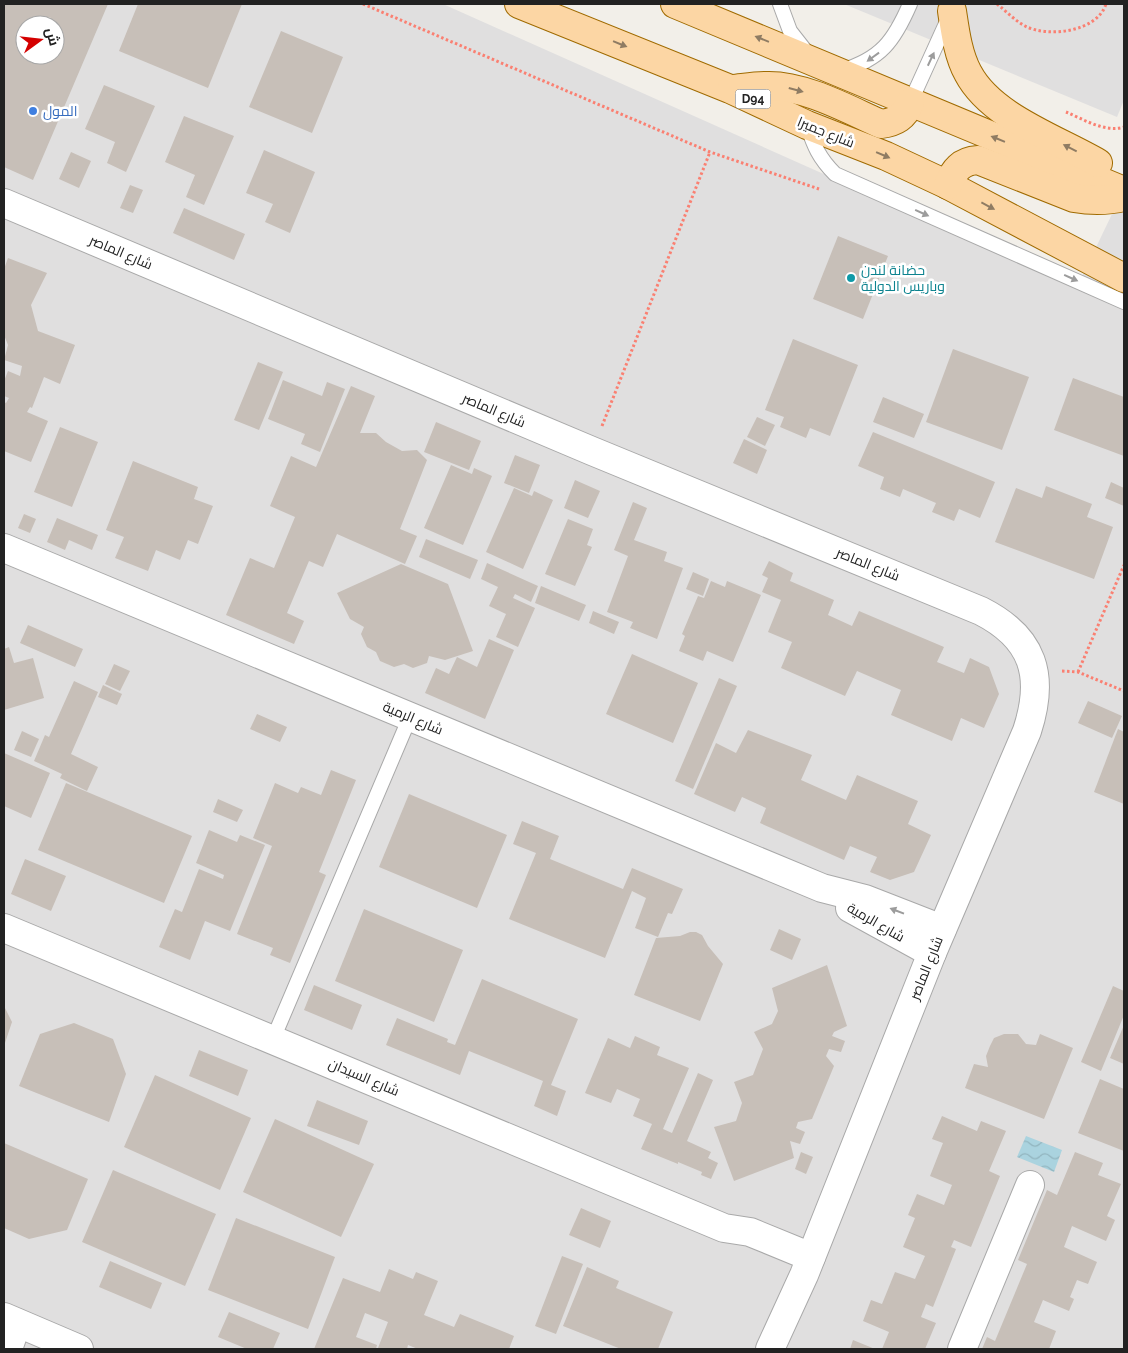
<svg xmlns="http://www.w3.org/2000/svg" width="1128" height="1353" font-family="Raleway,Cairo,sans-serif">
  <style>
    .residential { fill: #e0dfdf; fill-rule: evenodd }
    .water { fill: url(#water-waves) }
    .building { fill: #c7bfb8; fill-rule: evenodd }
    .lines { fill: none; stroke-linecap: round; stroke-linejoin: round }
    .service-casing { stroke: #a9a9a9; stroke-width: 16 }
    .minor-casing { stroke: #a9a9a9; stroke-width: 30 }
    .primary-casing { stroke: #a06b00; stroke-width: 30 }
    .path { stroke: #fa8072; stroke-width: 3; stroke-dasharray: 2.5 2.5; stroke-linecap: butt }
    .service { stroke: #fff; stroke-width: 14 }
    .minor { stroke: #fff; stroke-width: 28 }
    .primary { stroke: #fcd6a4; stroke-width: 28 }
    .oneway { fill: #8f7c63 }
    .oneway2 { fill: #9c9c9c }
    .shop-dot { fill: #3f7fe0; stroke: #fff; stroke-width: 2 }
    .culture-dot { fill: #0f9aa8; stroke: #fff; stroke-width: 2 }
    .labels { text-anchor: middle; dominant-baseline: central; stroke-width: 5; stroke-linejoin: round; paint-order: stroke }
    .shield { fill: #fff; stroke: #646464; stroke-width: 1 }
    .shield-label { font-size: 12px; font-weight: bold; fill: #222 }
    .shop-label { font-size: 14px; fill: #366cbe; stroke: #fff; text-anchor: start }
    .street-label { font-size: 14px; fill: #222; stroke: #fff }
    .culture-label { font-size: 14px; fill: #0d838f; stroke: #fff; text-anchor: start }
  </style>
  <defs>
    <pattern id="water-waves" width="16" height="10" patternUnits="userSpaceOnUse" patternTransform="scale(1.25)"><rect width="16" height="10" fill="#aad3df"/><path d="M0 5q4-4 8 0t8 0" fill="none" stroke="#92b5bf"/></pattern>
  </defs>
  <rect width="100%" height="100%" fill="#f2efe9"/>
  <g class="residential">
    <path d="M4,4h439l634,283 47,-98v1160h-1120zM25,25h30v30h-30z"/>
    <path d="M844,4h280v96l-7,17z"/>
  </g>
  <path class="water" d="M1026,1136l36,14 -8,22 -37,-15z"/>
  <g class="building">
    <path d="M4,4h104l-75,176 -29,-13zM25,25h30v30h-30z"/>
    <path d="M138,4h104l-34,84 -89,-37z"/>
    <path d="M281,31l62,26 -31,76 -63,-26z"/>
    <path d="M104,85l51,21 -29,66 -19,-9 8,-21 -30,-13z"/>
    <path d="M184,116l50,20 -30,69 -18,-8 9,-22 -30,-13z"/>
    <path d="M264,150l51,22 -25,61 -25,-11 8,-18 -27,-11z"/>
    <path d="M71,152l20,9 -12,27 -20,-9z"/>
    <path d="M130,185l13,5 -10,23 -13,-5z"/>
    <path d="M184,208l61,26 -11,26 -61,-27z"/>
    <path d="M838,236l50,20 -25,63 -50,-20z"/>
    <path d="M8,258l39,15 -16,32 7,26 37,14 -15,39 -16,-7 -12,31 -2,-1 -3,5 21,9 -17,41 -27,-11v-49l2,1 3,-5 -5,-2v-15l4,-10 12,5 2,-10 -18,-6 4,-15 -4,-10v-66z"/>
    <path d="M793,339l65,26 -28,71 -20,-8 -4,10 -26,-11 4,-10 -19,-7z"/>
    <path d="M953,349l76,28 -27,73 -76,-28z"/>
    <path d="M258,362l25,10 -24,58 -25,-10z"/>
    <path d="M1073,378l51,19v59l-70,-26z"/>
    <path d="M283,380l39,16 5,-14 18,7 -25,63 -19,-8 4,-10 -37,-15z"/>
    <path d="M351,386l24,10 -15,37h16l10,9 16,9 15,-1 10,10 -27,69 17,7 -12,28 -68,-30 -14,33 -14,-6 -22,52 17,8 -10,23 -68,-29 24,-57 24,10 21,-51 -25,-11 21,-50 25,11z"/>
    <path d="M883,397l41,17 -10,24 -41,-16z"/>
    <path d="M757,417l18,8 -10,21 -18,-9z"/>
    <path d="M436,422l45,19 -12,29 -45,-18z"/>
    <path d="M60,427l38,15 -26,65 -38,-15z"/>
    <path d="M873,432l122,50 -15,36 -21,-9 -5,12 -22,-9 4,-9 -33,-14 -3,8 -20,-8 4,-12 -26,-11z"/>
    <path d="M744,439l23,11 -10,24 -24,-11z"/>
    <path d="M515,455l25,10 -11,28 -25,-10z"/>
    <path d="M133,461l65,26 -4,12 19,7 -15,38 -10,-4 -8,20 -24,-10 -8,21 -33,-13 9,-21 -18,-7z"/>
    <path d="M451,465l21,9 2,-6 18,8 -29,69 -39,-17z"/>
    <path d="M575,480l25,11 -12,27 -24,-10z"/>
    <path d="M1111,482l13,6v18l-19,-8z"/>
    <path d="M1046,486l46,18 -5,13 26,10 -19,52 -99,-37 21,-54 26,10z"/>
    <path d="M514,488l18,8 2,-5 19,9 -30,69 -37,-17z"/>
    <path d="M633,502l14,6 -13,32 33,12 -3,9 19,7 -26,71 -27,-11 3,-6 -26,-10 21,-56 -14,-6z"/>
    <path d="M24,514l12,5 -6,14 -12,-5z"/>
    <path d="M57,518l41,17 -6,15 -23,-10 -4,10 -18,-8z"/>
    <path d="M568,519l25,10 -6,16 5,2 -17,39 -30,-12z"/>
    <path d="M426,539l52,21 -8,19 -51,-22z"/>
    <path d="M769,561l24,12 -3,8 44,19 -6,15 24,11 7,-15 85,36 -7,15 27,11 6,-15 19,9 10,27 -15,34 -23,-10 -9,23 -61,-26 10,-25 -44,-19 -12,25 -64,-28 11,-26 -24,-10 13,-32 -19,-8 6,-14 -6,-3z"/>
    <path d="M487,563l51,23 -7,16 -16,-8 -2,4 22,10 -17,39 -22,-10 10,-23 -17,-8 9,-19 -17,-8z"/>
    <path d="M401,564l47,20 25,67 -28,9 -16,-4 -2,7 -14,5 -9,-4 -10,3 -14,-6 -4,-9 -9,-5 -6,-13 3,-7 -14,-8 -13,-26z"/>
    <path d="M693,572l16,7 -6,17 -17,-7z"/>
    <path d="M711,581l14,6 2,-6 34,14 -28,67 -26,-11 -4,10 -24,-10 6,-15 -3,-2 16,-38 6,2z"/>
    <path d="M541,586l45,19 -7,16 -44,-18z"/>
    <path d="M593,611l26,11 -5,12 -25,-11z"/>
    <path d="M28,625l55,24 -8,18 -55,-24z"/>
    <path d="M489,639l25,11 -29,69 -60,-26 11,-25 13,6 8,-17 20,10z"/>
    <path d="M9,647l5,16 19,-5 11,40 -40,12v-61z"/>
    <path d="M632,654l66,29 -25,60 -67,-29z"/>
    <path d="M114,664l16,7 -10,20 -15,-7z"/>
    <path d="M719,678l18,8 -44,103 -18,-8z"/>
    <path d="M74,681l24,11 -27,62 27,13 -11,24 -27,-13 2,-4 -28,-13 11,-26 4,2z"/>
    <path d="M103,685l19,9 -5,11 -19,-8z"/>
    <path d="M1088,701l34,15 -10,22 -34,-15z"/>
    <path d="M257,714l30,13 -7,15 -30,-13z"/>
    <path d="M1118,729l6,3v72l-30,-12z"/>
    <path d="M748,730l64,25 -11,25 45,20 11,-25 61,26 -10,23 23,11 -17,37 -24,8 -20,-8 7,-15 -27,-11 -6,14 -84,-37 6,-15 -24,-11 -7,15 -41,-18 22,-51 20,10z"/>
    <path d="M22,731l17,8 -8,18 -17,-7z"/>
    <path d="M4,753l46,20 -19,45 -27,-12z"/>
    <path d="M331,770l25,10 -37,92 7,3 -36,88 -20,-8 3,-7 -36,-14 35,-88 -19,-8 22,-55 23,10 3,-6 20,8z"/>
    <path d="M66,783l126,53 -28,67 -126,-53z"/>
    <path d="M409,794l98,41 -30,73 -98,-41z"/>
    <path d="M218,799l25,11 -6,12 -24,-10z"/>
    <path d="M522,821l37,15 -9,23 73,30 9,-21 51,21 -11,25 -4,-1 -10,24 -23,-9 11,-30 -14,-7 -27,67 -96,-39 27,-66 -23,-9z"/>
    <path d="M209,830l28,12 3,-7 25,10 -35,86 -25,-10 -15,39 -31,-13 16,-38 7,3 17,-43 24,10 1,-4 -28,-12z"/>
    <path d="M25,859l41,17 -15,35 -40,-17z"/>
    <path d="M364,909l99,41 -29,72 -99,-41z"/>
    <path d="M779,929l22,10 -9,21 -22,-10z"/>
    <path d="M690,932h6l6,3 6,11 15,18 -23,57 -66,-26 22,-57 24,-2z"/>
    <path d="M827,965l20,61 -13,6 -2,4 13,5 -4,11 -12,-3 -3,7 8,10 -22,53 -14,3 -2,6 9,4 -5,12 -10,-3 4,17 -60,23 -20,-54 22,-6 6,-18 -8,-21 19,-7 10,-26 -9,-17 18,-8 6,-13 -6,-23z"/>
    <path d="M482,979l96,40 -27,66 15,6 -9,25 -23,-10 9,-25 -74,-30 -9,24 -74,-30 11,-27 51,21 -1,3 8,3z"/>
    <path d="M314,985l48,20 -10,25 -48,-20z"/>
    <path d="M1113,986l11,5v24l-23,56 -20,-9z"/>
    <path d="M4,1006l8,16 -8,24z"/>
    <path d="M74,1023l39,16 13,35 -17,48 -90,-36 21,-52z"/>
    <path d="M1124,1025v39l-14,-6z"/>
    <path d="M1004,1034h14l8,10 10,1 4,-11 33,14 -29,71 -79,-31 9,-24 14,3 -2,-11 4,-10 4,-8z"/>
    <path d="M635,1036l25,11 -3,8 32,13 -26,61 9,4 26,-60 15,7 -26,61 24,11 -3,6 10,5 -7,16 -10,-4 1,-3 -24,-10v2l-37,-15 11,-25 -19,-8 7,-17 -23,-10 -6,14 -26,-10 23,-55 22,10z"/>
    <path d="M199,1050l49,20 -10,26 -49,-20z"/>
    <path d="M155,1075l96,43 -31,72 -96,-43z"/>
    <path d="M1100,1079l24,10v62l-46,-18z"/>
    <path d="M317,1100l51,21 -9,24 -52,-19z"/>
    <path d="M942,1116l35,15 4,-10 25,10 -17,40 11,5 -29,71 -17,-7 -3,7 5,2 -23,58 -7,-3 -5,13 15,6 -11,26h-43l7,-17 -26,-11 8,-21 11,4 13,-32 20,7 10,-23 -22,-9 12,-29 -7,-3 9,-21 27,11 8,-20 -22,-9 13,-33 -11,-4z"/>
    <path d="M275,1119l99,45 -33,73 -98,-45z"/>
    <path d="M4,1143l84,36 -21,51 -38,9 -25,-11z"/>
    <path d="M801,1152l12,5 -7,17 -11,-5z"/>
    <path d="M1075,1152l28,11 -5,12 23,9 -14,32 8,4 -9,21 -34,-15 -8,21 33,15 -9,22 -11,-4 -7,17 4,2 -5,12 -26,-11 -9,22 22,9 -7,18h-67l5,-12 8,4 32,-77 -9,-4 29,-70 10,5z"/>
    <path d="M113,1170l103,44 -31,72 -103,-44z"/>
    <path d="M581,1208l30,13 -11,27 -31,-13z"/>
    <path d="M236,1218l99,39 -27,72 -100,-39z"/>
    <path d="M562,1256l21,8 -27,70 -21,-8z"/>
    <path d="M110,1261l52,22 -11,26 -52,-22z"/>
    <path d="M587,1267l32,14 -3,7 57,24 -15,37h-37l-58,-23z"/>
    <path d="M389,1269l24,10 3,-7 22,9 -14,34 30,12 6,-13 54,22 -5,13h-91l-10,-4 -1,4h-27l-2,-1 10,-26 -23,-9 -9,24 21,8 -1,4h-62l29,-71 37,14z"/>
    <path d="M229,1312l51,21 -7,16h-26l-29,-12z"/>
    <path d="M853,1340l22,9h-25z"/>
  </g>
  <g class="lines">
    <g class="service-casing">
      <g id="service">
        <path d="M780,4l10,27 18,23"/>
        <path d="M841,71c40,-12 53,-30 69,-67"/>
        <path d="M910,103l39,-86"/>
        <path d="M807,125c7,21 12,33 28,49l289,128"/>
        <path d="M273,1039l137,-322"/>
      </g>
    </g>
    <g class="minor-casing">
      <g id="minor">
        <path d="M4,203l588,248 389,160c53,27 64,65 46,120l-95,222 -128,322 -34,74"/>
        <path d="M4,548l818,340 43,11 77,30"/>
        <path d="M850,908l82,45"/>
        <path d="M4,928l720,300 26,4 61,25"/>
        <path d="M4,1317l75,32"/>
        <path d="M8,1349l9,-26"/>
        <path d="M962,1349l68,-164"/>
      </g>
    </g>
    <g class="primary-casing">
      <g id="primary">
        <path d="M519,4l211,85 77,36 79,31 62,29 176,93"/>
        <path d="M675,4l449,187"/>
        <path d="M952,11c3,20 6,44 16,62 23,44 89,66 130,90"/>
        <path d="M732,89c11,-1 23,-3 35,-3 37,-1 80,23 114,38 15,-2 23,-7 29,-21"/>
        <path d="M948,185c6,-15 13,-24 30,-25l96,38c18,3 33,3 50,-1"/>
      </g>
    </g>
    <g class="path">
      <path d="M363,4l347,148 109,37"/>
      <path d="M997,4c9,7 17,16 28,22 23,12 72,6 81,-22"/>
      <path d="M1066,112c17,7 39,21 58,15"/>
      <path d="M602,426l108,-274"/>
      <path d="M1062,671l16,1 46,19"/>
      <path d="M1078,672l46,-107"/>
    </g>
    <use href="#service" class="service"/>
    <use href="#minor" class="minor"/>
    <use href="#primary" class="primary"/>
  </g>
  <defs><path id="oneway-solid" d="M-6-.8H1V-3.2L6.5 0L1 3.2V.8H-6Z" transform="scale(1.25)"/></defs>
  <g class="oneway">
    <use href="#oneway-solid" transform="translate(762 39) rotate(-158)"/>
    <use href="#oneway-solid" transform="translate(620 44) rotate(22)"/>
    <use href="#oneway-solid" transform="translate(796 90) rotate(15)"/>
    <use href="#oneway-solid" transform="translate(998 139) rotate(-158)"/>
    <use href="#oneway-solid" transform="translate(1070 148) rotate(-153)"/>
    <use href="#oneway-solid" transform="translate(883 155) rotate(23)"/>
    <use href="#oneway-solid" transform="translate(988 206) rotate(28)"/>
  </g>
  <g class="oneway2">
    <use href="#oneway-solid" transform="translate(873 57) rotate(144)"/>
    <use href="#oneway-solid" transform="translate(931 59) rotate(-65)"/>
    <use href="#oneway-solid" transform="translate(922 213) rotate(24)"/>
    <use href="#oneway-solid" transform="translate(1071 278) rotate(24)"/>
    <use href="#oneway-solid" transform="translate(897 911) rotate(-159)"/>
  </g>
  <circle class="shop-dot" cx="33" cy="111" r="5"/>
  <circle class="culture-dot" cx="851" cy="278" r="5"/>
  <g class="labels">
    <rect class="shield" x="735.5" y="89.5" width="35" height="19" rx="4"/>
    <g class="shield-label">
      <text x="753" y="99">D94</text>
    </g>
    <g class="shop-label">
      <text x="43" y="111">المول</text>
    </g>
    <g class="street-label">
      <text transform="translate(826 132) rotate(22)">شارع جميرا</text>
      <text transform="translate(121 252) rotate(23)">شارع الماصر</text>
      <text transform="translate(494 410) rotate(23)">شارع الماصر</text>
      <text transform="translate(868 564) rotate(22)">شارع الماصر</text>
      <text transform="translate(413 718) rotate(23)">شارع الرمية</text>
      <text transform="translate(876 922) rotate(30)">شارع الرمية</text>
      <text transform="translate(926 968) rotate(-68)">شارع الماصر</text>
      <text transform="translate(364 1077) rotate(23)">شارع السيدان</text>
    </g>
    <g class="culture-label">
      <text x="861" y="270">حضانة لندن<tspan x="861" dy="16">وباريس الدولية</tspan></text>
    </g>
  </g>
  <rect width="1128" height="1353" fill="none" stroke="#222222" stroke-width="10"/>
  <g transform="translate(40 40) rotate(75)"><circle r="24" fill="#ffffff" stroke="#a7a7a7"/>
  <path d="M0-4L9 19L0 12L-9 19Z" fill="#d40000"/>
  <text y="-8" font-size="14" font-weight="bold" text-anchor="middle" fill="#222222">ش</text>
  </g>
</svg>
